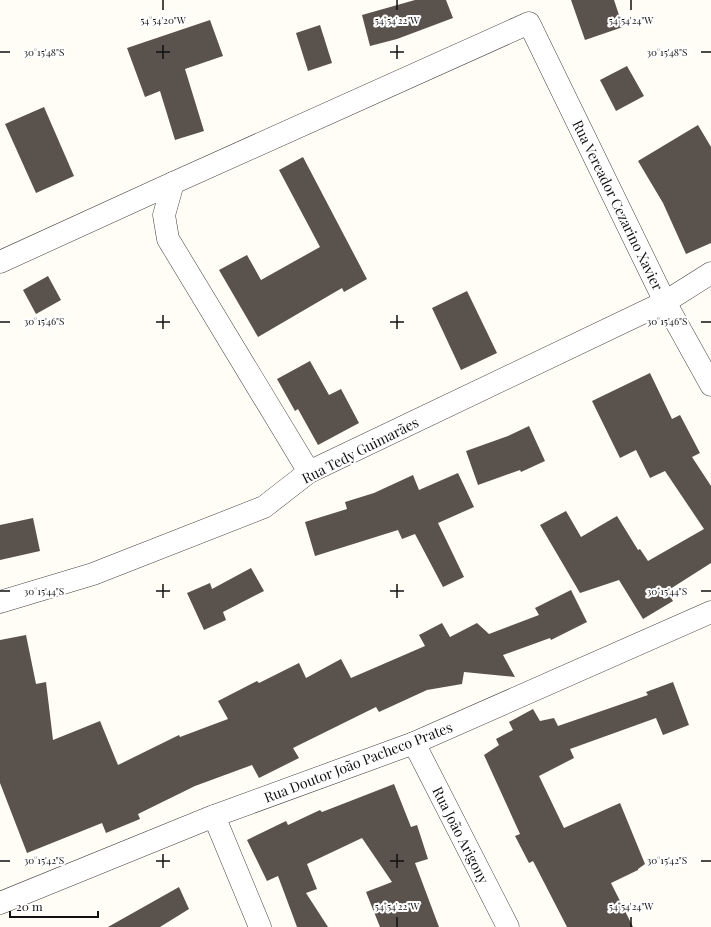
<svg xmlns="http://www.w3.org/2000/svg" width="711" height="927" font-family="'Playfair Display',serif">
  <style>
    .building { fill: #5a524d }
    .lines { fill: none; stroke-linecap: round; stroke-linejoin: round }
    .minor-casing { stroke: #444; stroke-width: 23 }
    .minor { stroke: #fff; stroke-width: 22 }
    .ticks { fill: none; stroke: #111; stroke-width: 1.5 }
    .labels { text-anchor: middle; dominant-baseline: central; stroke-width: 4; stroke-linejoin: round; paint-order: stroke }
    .street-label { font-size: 14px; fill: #111; stroke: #fff }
    .ticks-label { font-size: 10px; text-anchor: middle; fill: #111; stroke: #fff; stroke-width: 4; stroke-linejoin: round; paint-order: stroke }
  </style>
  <rect width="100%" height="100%" fill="#fffdf5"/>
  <g class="building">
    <path d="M415,0h31l7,18 -56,21 -27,7 -8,-31z"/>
    <path d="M571,0h43l9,27 -38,13z"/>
    <path d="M210,20l13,36 -38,13 19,62 -29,9 -15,-49 -15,6 -18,-49z"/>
    <path d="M320,25l12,38 -24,8 -12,-38z"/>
    <path d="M627,66l17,30 -28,15 -16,-31z"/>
    <path d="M44,107l30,69 -38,17 -31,-69z"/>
    <path d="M698,125l13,22v96l-25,11 -23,-51 -25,-42z"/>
    <path d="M303,157l64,122 -23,13 -2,-4 -84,49 -39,-67 28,-15 14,25 59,-33 -41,-77z"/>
    <path d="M48,276l13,24 -25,14 -13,-24z"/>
    <path d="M467,291l30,62 -36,17 -29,-62z"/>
    <path d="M310,361l19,34 12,-6 18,34 -41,22 -20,-36 -3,2 -18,-32z"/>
    <path d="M650,373l22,46 8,-4 20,38 -8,4 19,29v77l-44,28 6,10 -30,18 -24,-39 -39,13 -40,-68 26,-14 15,26 36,-21 21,34 2,-1 8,12 56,-32 -39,-58 -15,7 -14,-28 -16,8 -28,-57z"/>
    <path d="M529,426l16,35 -24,11 -1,-2 -42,15 -12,-34 42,-15z"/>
    <path d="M458,473l16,34 -36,16 26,54 -21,10 -28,-53 -13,5 -4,-9 -83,26 -10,-34 42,-13 -2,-7 29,-9 39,-18 6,15z"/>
    <path d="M33,518l7,33 -40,9v-35z"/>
    <path d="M251,568l13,23 -41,21 3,8 -22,10 -17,-37 23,-10 2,6z"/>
    <path d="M571,590l16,32 -36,18 -1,-2 -47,17 12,22 -51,-5 -2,12 -35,6 -48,22 -3,-5 -83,41 6,10 -40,20 -7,-13 -57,21 -57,28 2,5 -34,14 -4,-10 -75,30 -27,-70v-143l26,-5 10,49 10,-2 7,58 47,-19 18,44 61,-30 1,2 48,-18 -10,-18 39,-20 2,2 40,-20 7,15 35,-19 10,19 74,-32 -6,-11 23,-12 8,14 27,-14 12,11 50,-19 -4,-7z"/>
    <path d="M673,682l16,43 -26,10 -7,-17 -86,31 4,9 -35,18 25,52 56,-25 25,61 -7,5v1l-27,13 22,44h-66l-34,-66 -4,2 -14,-27 5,-2 -36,-79 15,-10 -3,-6 17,-9 -4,-8 24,-13 7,12 14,-3 4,8 90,-31 -2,-3z"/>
    <path d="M394,784l17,43 6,-2 11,34 -13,4 24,64h-59l-14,-35 26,-10 -30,-44 -55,26 10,25 -11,4 22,34h-31l-19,-51 -11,5 -20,-41 39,-19 2,4 32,-15 2,2z"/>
    <path d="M179,887l10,22 -29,18h-52z"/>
  </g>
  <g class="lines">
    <g class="minor-casing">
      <g id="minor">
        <path d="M0,262l173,-79"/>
        <path d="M309,472l-141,-233 -4,-24 9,-32 356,-160 136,279 46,83"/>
        <path d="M0,602l93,-28 171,-67 45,-35 356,-170 46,-29"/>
        <path d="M414,743l94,184"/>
        <path d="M214,816l46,111"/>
        <path d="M0,903l214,-87 200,-73 297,-131"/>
      </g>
    </g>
    <use href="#minor" class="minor"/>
  </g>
  <path class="ticks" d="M163,0v10M397,0v10M631,0v10M163,45v14M397,45v14M0,52h10M156,52h14M390,52h14M701,52h10M163,315v14M397,315v14M0,322h10M156,322h14M390,322h14M701,322h10M163,584v14M397,584v14M0,591h10M156,591h14M390,591h14M701,591h10M163,854v14M397,854v14M0,861h10M156,861h14M390,861h14M701,861h10M397,917v10M631,917v10"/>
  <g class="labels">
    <g class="street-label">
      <text transform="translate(618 205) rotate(64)">Rua Vereador Cezarino Xavier</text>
      <text transform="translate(360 450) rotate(-27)">Rua Tedy Guimarães</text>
      <text transform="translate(358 762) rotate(-21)">Rua Doutor João Pacheco Prates</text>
      <text transform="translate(461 835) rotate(63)">Rua João Arigony</text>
    </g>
  </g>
  <g class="ticks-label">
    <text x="163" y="24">54°54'20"W</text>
    <text x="397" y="24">54°54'22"W</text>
    <text x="631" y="24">54°54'24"W</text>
    <text x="667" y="56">30°15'48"S</text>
    <text x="44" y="56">30°15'48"S</text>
    <text x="667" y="325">30°15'46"S</text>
    <text x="44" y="325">30°15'46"S</text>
    <text x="667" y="595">30°15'44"S</text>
    <text x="44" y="595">30°15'44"S</text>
    <text x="667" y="864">30°15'42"S</text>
    <text x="44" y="864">30°15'42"S</text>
    <text x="397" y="910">54°54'22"W</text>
    <text x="631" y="910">54°54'24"W</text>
  </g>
  <path d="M10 911v6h88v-6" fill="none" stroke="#111111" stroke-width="2"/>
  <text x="16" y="911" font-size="12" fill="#111111" stroke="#ffffff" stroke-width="3" paint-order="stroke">20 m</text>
</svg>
